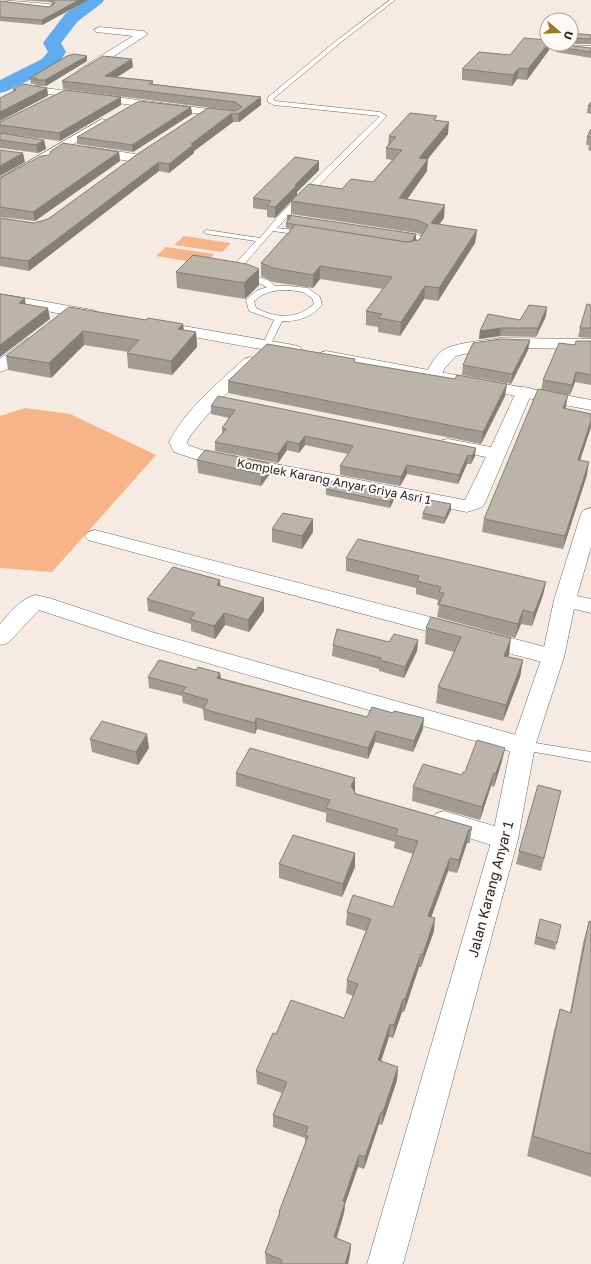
<svg xmlns="http://www.w3.org/2000/svg" width="591" height="1264" font-family="'Golos Text',sans-serif">
  <style>
    .green { fill: #f7b486 }
    .lines { fill: none; stroke-linecap: round; stroke-linejoin: round }
    .river { fill: #61abf1; fill-rule: evenodd }
    .lane-casing { stroke: #706761; stroke-width: 1 }
    .street-casing { stroke: #706761; stroke-width: 1 }
    .secondary-casing { stroke: #706761; stroke-width: 1 }
    .primary-casing { stroke: #706761; stroke-width: 1 }
    .lane { fill: #fff; fill-rule: evenodd }
    .street { fill: #fff; fill-rule: evenodd }
    .secondary { fill: #fff; fill-rule: evenodd }
    .primary { fill: #fff; fill-rule: evenodd }
    .wall { fill: #a19b93 }
    .shaded-wall { fill: #837e78 }
    .building { fill: #bbb4ab; stroke: #837e78 }
    .labels { text-anchor: middle; dominant-baseline: central; stroke-width: 4; stroke-linejoin: round; paint-order: stroke }
    .street-label { font-size: 12px; fill: #2b2725; stroke: #fef9f6 }
    .near-street-label { font-size: 14px; fill: #2b2725; stroke: #fef9f6 }
  </style>
  <rect width="100%" height="100%" fill="#f6ebe3"/>
  <g class="green">
    <path d="M184,236l47,7 -9,9 -48,-7z"/>
    <path d="M166,247l48,7 -9,10 -49,-8z"/>
    <path d="M25,408l45,6 86,41 -104,117 -52,-4v-152z"/>
  </g>
  <g class="lines">
    <path class="river" d="M85,0h19l-2,3 -24,18 -17,22 5,9 -10,15 -49,24 -7,2v-13l42,-21 6,-7 -5,-9 3,-4 20,-26z"/>
    <g class="lane-casing">
      <g id="lane">
        <path d="M390,0h5l-55,43 -67,56 2,2 105,11 7,4 -110,112 32,4v4l-36,-5 -32,37 -1,2 30,11 5,5h14l19,2 12,9 2,8c-10,12 -25,17 -40,16l-13,27h-6l-1,-2 12,-26 -25,-9 -3,-11 10,-9 11,-4 -35,-16 2,-6 22,-24 -49,-7 -4,-2 4,-2 53,8 20,-24 100,-98 -106,-11 -6,-3 -1,-4 69,-57zM289,290l14,2 9,6 2,6c-17,16 -39,14 -58,4l-2,-7c11,-10 22,-11 35,-11z"/>
        <path d="M396,231l26,5 4,2 -9,14h-3l-4,-2 7,-11 -21,-4z"/>
        <path d="M523,741l68,11v10l-73,-13 -2,-3 2,-3z"/>
      </g>
    </g>
    <g class="street-casing">
      <g id="street">
        <path d="M0,0l50,4 4,3 -4,3 -50,-6z"/>
        <path d="M99,27l44,4 5,3 -62,40h-8l-1,-2 1,-2 55,-34 -37,-4 -2,-2z"/>
        <path d="M542,42l5,1v1l44,2v6l-52,-5 -2,-2 2,-2z"/>
        <path d="M29,86l203,26 6,3 -6,3 -207,-27 -1,-2z"/>
        <path d="M102,119l4,1 2,2 -2,2 -102,62 -4,1v-9z"/>
        <path d="M89,147l46,7 4,1 2,3 -2,3 -4,1 -50,-8 -2,-3 2,-3z"/>
        <path d="M31,338l6,2 2,3 -2,3 -31,24 -6,2v-13l25,-19z"/>
        <path d="M500,338l91,1v10l-91,-1 -24,3 -20,5 -12,13 -5,11 -6,1 -6,-1 -2,-4c3,-8 12,-23 20,-27 10,-6 43,-9 55,-11z"/>
        <path d="M250,357l6,2 2,3 -2,3 -37,36 -29,35 -3,6 1,3 14,5 263,50 21,-43 -44,-9 -3,-4 3,-4 6,-1 43,8 27,-59 6,-1 6,1 2,4 -47,111 -3,4 -15,5 -269,-52 -24,-8 -5,-10c16,-32 49,-59 75,-83z"/>
        <path d="M95,530l458,119 8,3 3,5 -3,5 -8,3 -465,-125 -3,-4 3,-4z"/>
        <path d="M35,595l14,3 106,35 368,104 9,3 3,6 -3,6 -9,3 -384,-112 -100,-33 -31,33 -8,2v-21c10,-11 20,-25 35,-29z"/>
        <path d="M444,811l70,21 4,7 -4,7 -9,3 -70,-21 -4,-7 4,-7z"/>
      </g>
    </g>
    <g class="secondary-casing">
      <path id="secondary" d="M591,508v39l-14,49 14,3v14l-17,-4 -10,48 -29,89 -17,93 -115,425h-36l125,-425 19,-93 31,-89 12,-57 27,-86 3,-4z"/>
    </g>
    <g class="primary-casing">
      <g id="primary">
        <path d="M0,294l93,16 5,2 3,3 -3,3 -5,2 -93,-18z"/>
        <path d="M166,323l128,22 6,2 2,3 -2,3 -6,2 -134,-24 -2,-3 2,-3z"/>
        <path d="M326,351l265,49v10l-271,-51 -2,-3 2,-3z"/>
      </g>
    </g>
    <use href="#lane" class="lane"/>
    <use href="#street" class="street"/>
    <use href="#secondary" class="secondary"/>
    <use href="#primary" class="primary"/>
  </g>
  <g class="wall">
    <path d="M19,0h69l-46,25 -42,-4v-20l49,6 3,-3 -2,-2z"/>
    <path d="M571,33l20,2v9h-20z"/>
    <path d="M547,44h3l-1,6 -22,30 -10,-1 -5,7 -50,-6v-11z"/>
    <path d="M557,44l34,4v10l-35,-6z"/>
    <path d="M87,56v5l-41,25h-10l11,2 1,8 -34,-5 -1,-2 22,-3v-2h-4l-1,-6z"/>
    <path d="M133,67l-16,10 36,4v3l108,13v8l-22,17h-6l-39,29v2l-25,20 -10,-2 -130,100 -29,-5v-48l34,5 14,-4 187,-108 -172,-22 -1,-8z"/>
    <path d="M121,97v8l-61,36 -60,-8v-11z"/>
    <path d="M591,102v12l-4,-1 1,-7z"/>
    <path d="M191,107l1,7 -59,38 -56,-8v-7z"/>
    <path d="M437,121l11,13 -21,25v12l-20,28 37,19 -5,7 38,5 -2,13 -37,58 -14,-2 -24,37 -22,-4v-5l-12,-2v-14l17,-22 -63,-10 -7,9 -40,-6 -12,-6v-13l31,-34 -6,-1v-5l1,-2v-5l129,18 -1,6h4l3,-5 -5,-2 -126,-19v-13l82,-19 19,-22 -6,-1v-11l2,-3 1,-9z"/>
    <path d="M591,129v22l-3,-1 1,-5h-3l1,-8z"/>
    <path d="M0,133l44,7 2,9 -8,4 -38,-5z"/>
    <path d="M119,152l1,9 -85,60 -35,-4v-39z"/>
    <path d="M319,161v9l-22,22v3l-22,23 -8,-1v-7l-14,-2v-10z"/>
    <path d="M259,269v16l-14,14 -68,-11 -1,-16z"/>
    <path d="M591,305v33l-13,-1 2,-9z"/>
    <path d="M69,307l77,13 37,4 1,6 12,2 1,15 -25,28 -44,-7 -1,-15 1,-1 -44,-7 -33,33 -43,-8 -2,-14z"/>
    <path d="M546,316l-10,21 -36,-1 -21,3 1,-8 40,-11z"/>
    <path d="M530,340l-2,10 -17,34 -49,-9 1,-10z"/>
    <path d="M591,341v44l-16,-3 -5,13 -29,-5 2,-10 32,-35z"/>
    <path d="M355,362l100,17 52,5 -2,12 -24,48 -253,-51v-12z"/>
    <path d="M211,406l264,50 -4,8h-4l-9,20 -51,-10 -7,12 -60,-11v-9l8,-12 -43,-9 -6,8 -12,-3 -9,13 -63,-12v-9l7,-8v-6l7,-10 -18,-4z"/>
    <path d="M566,407l-1,2 26,5v13l-11,33 7,15 -24,74 -81,-17 2,-13z"/>
    <path d="M197,460l72,3v12l-8,11 -63,-13z"/>
    <path d="M326,489l68,4v6l-4,9 -64,-13z"/>
    <path d="M451,510l-7,14 -22,-5 1,-6z"/>
    <path d="M313,519v13l-11,17 -30,-7v-13z"/>
    <path d="M346,558l200,24 -3,13 -11,31 -11,-2 -6,14 -78,-21 2,-11 -2,-1 1,-5 -22,-6v-6l-70,-17z"/>
    <path d="M221,586l43,12v13l-15,21 -24,-7 -10,14 -24,-8v-7l-43,-13 -1,-12z"/>
    <path d="M431,617l78,38 -1,2 15,3 -3,17 -17,44 -67,-18 2,-16 16,-35 -29,-8 1,-16z"/>
    <path d="M418,640l-1,11 -13,27 -25,-7v-2l-47,-13 1,-11 56,-3z"/>
    <path d="M220,673l1,5 146,39 56,12 -10,23 -38,-10 -7,17 -111,-30 -2,5 -51,-14 -1,-11 -20,-6 -1,-7 -33,-8 -1,-11z"/>
    <path d="M90,739l59,9 -11,17 -46,-13z"/>
    <path d="M502,761l-8,26 -3,-1 -11,34 -68,-19 1,-14 49,-12 3,-3z"/>
    <path d="M236,773l119,19 1,2 116,33 -2,14v2h-3l-10,30 -9,-2 -17,46 3,14 -13,36h-2l-15,45h-2l-9,26 -4,-1 -8,24 17,6 -1,13 -15,45 -3,-1 -15,45 -6,-2 -13,37 -1,9 -7,25 14,6 -1,11 -2,9h-82l-1,-11 14,-36v-5l26,-68v-6l-32,-11v-12l9,-22 -25,-9 -1,-13 20,-37 68,-16 9,-22 -7,-3 1,-13 19,-49 -20,-6 1,-13 46,-5 20,-53 -19,-6 1,-6 -69,-20v-9l-90,-27z"/>
    <path d="M558,803l-17,68 -25,-7 3,-13z"/>
    <path d="M355,853v14l-13,30 -63,-19v-14z"/>
    <path d="M540,919l21,6 -6,25 -21,-6z"/>
    <path d="M589,921l2,1v255l-64,-21 27,-125 6,-22 10,4 13,-70z"/>
  </g>
  <g class="shaded-wall">
    <path d="M79,0h9l-46,25v-5z"/>
    <path d="M548,44h2l-1,6 -22,30 1,-11z"/>
    <path d="M87,56v5l-41,25 -1,-6z"/>
    <path d="M132,59l1,8 -27,17 -1,-8z"/>
    <path d="M519,68l-2,11 -5,7 1,-11z"/>
    <path d="M47,88l1,8 -48,25v-9z"/>
    <path d="M121,97v8l-61,36 -1,-8z"/>
    <path d="M261,97v8l-22,17 -1,-8z"/>
    <path d="M191,107l1,7 -59,38 -1,-7z"/>
    <path d="M232,113l1,9 -39,29v2l-25,20v-9l22,-20z"/>
    <path d="M449,122l-1,12 -29,36v-12z"/>
    <path d="M44,140l2,9 -8,4 -2,-8z"/>
    <path d="M119,152l1,9 -85,60 -2,-9z"/>
    <path d="M23,153l2,9 -25,14v-10z"/>
    <path d="M428,159l-1,12 -28,40v-13z"/>
    <path d="M319,161v9l-22,22v3l-22,23v-11l20,-22z"/>
    <path d="M159,162v9l-130,100 -1,-10z"/>
    <path d="M445,205l-1,13 -14,18 1,-13z"/>
    <path d="M477,230l-2,13 -37,58 1,-13z"/>
    <path d="M416,234v6l-5,7v-6z"/>
    <path d="M320,266v13l-7,9v-13z"/>
    <path d="M259,269v16l-14,14 -1,-16z"/>
    <path d="M425,286l-1,13 -24,37 1,-14z"/>
    <path d="M25,298l1,11 -7,-6z"/>
    <path d="M547,307l-1,9 -10,21 2,-9z"/>
    <path d="M48,308l2,11 -50,38v-12z"/>
    <path d="M183,324l1,14 -6,-9z"/>
    <path d="M501,328l-1,8 -21,3 1,-8z"/>
    <path d="M83,331l1,14 -33,33 -2,-15z"/>
    <path d="M196,332l1,15 -25,28 -1,-14z"/>
    <path d="M530,340l-2,10 -17,34 1,-10z"/>
    <path d="M576,372l-1,10 -5,13 2,-10z"/>
    <path d="M507,384l-2,12 -24,48 2,-12z"/>
    <path d="M568,395l-2,12 -5,14 2,-13z"/>
    <path d="M591,421v6l-15,46 2,-13z"/>
    <path d="M305,436v9l-6,8v-9z"/>
    <path d="M287,441v9l-9,13v-9z"/>
    <path d="M476,448l-1,8 -4,8 1,-8z"/>
    <path d="M468,455l-1,9 -9,20 1,-9z"/>
    <path d="M589,462l-2,13 -24,74 2,-13z"/>
    <path d="M269,463v12l-8,11v-12z"/>
    <path d="M407,465v9l-7,12 1,-9z"/>
    <path d="M394,493v6l-4,9v-6z"/>
    <path d="M451,504v6l-7,14 1,-6z"/>
    <path d="M313,519v13l-11,17v-13z"/>
    <path d="M220,580l1,13 -4,-8z"/>
    <path d="M546,582l-3,13 -11,31 2,-13z"/>
    <path d="M264,598v13l-15,21 -1,-12z"/>
    <path d="M523,610l-2,14 -6,14 3,-14z"/>
    <path d="M224,613l1,12 -10,14 -1,-13z"/>
    <path d="M511,638l-2,17 -8,17 3,-16z"/>
    <path d="M418,640l-1,11 -13,27 1,-11z"/>
    <path d="M523,660l-3,17 -17,44 3,-16z"/>
    <path d="M220,673l1,11 -4,-6z"/>
    <path d="M256,718l1,11 -2,5v-11z"/>
    <path d="M424,718l-1,11 -10,23 1,-11z"/>
    <path d="M376,731l-1,11 -7,17v-11z"/>
    <path d="M147,734l2,14 -11,17 -2,-13z"/>
    <path d="M505,748l-3,13 -8,26 2,-14z"/>
    <path d="M494,773l-3,13 -11,34 2,-13z"/>
    <path d="M355,778v13l-4,9v-14z"/>
    <path d="M561,791l-20,80 3,-13z"/>
    <path d="M469,829l-2,14 -10,30 2,-13z"/>
    <path d="M355,853v14l-13,30 1,-13z"/>
    <path d="M450,858l-2,13 -21,58 1,-13z"/>
    <path d="M435,918l-1,13 -13,36 2,-13z"/>
    <path d="M421,954l-2,13 -15,45 1,-13z"/>
    <path d="M403,999l-1,13 -9,26 1,-13z"/>
    <path d="M390,1024l-1,13 -12,36 1,-13z"/>
    <path d="M398,1067l-1,13 -15,45 1,-13z"/>
    <path d="M381,1112l-2,12 -15,45 1,-12z"/>
    <path d="M359,1155l-1,12 -13,37 -1,9 -11,35 1,-11 9,-36z"/>
    <path d="M351,1244l-1,11 -2,9h-3z"/>
  </g>
  <g class="building">
    <path d="M52,0h27l-37,20 -42,-3v-16l49,6 6,-4z"/>
    <path d="M571,33l20,2v4l-20,-1z"/>
    <path d="M524,38l23,2v4h1l-20,25 -9,-1 -6,7 -51,-6 17,-17 31,3z"/>
    <path d="M557,44l34,4v4l-34,-5z"/>
    <path d="M74,54l13,2 -42,24h-11l3,-2h-7l37,-22z"/>
    <path d="M103,56l29,3 -27,17 48,5 -4,3 112,13 -23,17 -6,-1 -41,31 2,1 -24,19 -10,-2 -131,99 -28,-4v-39l34,5 14,-4 91,-66 69,-45 27,3 7,-4 -7,-5 -173,-21z"/>
    <path d="M23,84l24,4 -47,24v-14l16,-8 -3,-1z"/>
    <path d="M65,90l56,7 -62,36 -59,-8v-3z"/>
    <path d="M139,101l52,6 -59,38 -55,-8z"/>
    <path d="M591,102v4h-3z"/>
    <path d="M410,113l27,3 -3,4 15,2 -30,36 9,1 -29,39 46,7 -14,18 46,7 -38,58 -14,-2 -24,36 -23,-4 4,-4 -16,-3 26,-34 -72,-11 -7,9 -40,-7 -12,-5 35,-39 111,18 12,-2 9,-15 -11,-5 -126,-19 18,-17 33,5 9,-10 22,3 29,-32 -16,-2 10,-11 -7,-1z"/>
    <path d="M591,129v8h-4z"/>
    <path d="M0,133l44,7 -8,5 -36,-5z"/>
    <path d="M63,143l56,9 -86,60 -33,-5v-29l41,-22 8,-1 2,-4z"/>
    <path d="M0,150l23,3 -23,13z"/>
    <path d="M295,157l24,4 -24,24h2l-22,22 -8,-1 4,-5 -18,-3z"/>
    <path d="M288,215l128,19 -4,7 -5,1 -121,-19 5,-6 -4,-1z"/>
    <path d="M193,255l54,9 12,5 -15,14 -68,-11z"/>
    <path d="M0,294l25,4 -6,5 29,5 -48,37z"/>
    <path d="M587,304l4,1v23h-11z"/>
    <path d="M529,305l18,2 -9,21h-37l-21,3 8,-17 32,6z"/>
    <path d="M69,307l77,13 2,-2 35,6 -5,5 18,3 -25,29 -44,-8 12,-13 -56,-9 -34,32 -43,-7z"/>
    <path d="M501,339l29,1 -18,34 -49,-9 10,-22z"/>
    <path d="M576,341h15v34l-15,-3 -4,13 -29,-5 16,-37 16,2z"/>
    <path d="M267,344l88,15 -1,3 101,17 2,-4 50,9 -24,48 -255,-51z"/>
    <path d="M538,389l30,6 -5,13 28,6v7l-13,39 11,2 -24,74 -81,-17z"/>
    <path d="M218,396l258,52 -4,8 -4,-1 -9,20 -52,-10 -6,12 -61,-11 13,-20 -48,-10 -6,8 -12,-3 -9,13 -63,-12 11,-13 -4,-1 13,-18 -24,-4z"/>
    <path d="M205,450l64,13 -8,11 -64,-14z"/>
    <path d="M332,481l62,12 -4,9 -64,-13z"/>
    <path d="M430,500l21,4 -6,14 -22,-5z"/>
    <path d="M283,513l30,6 -11,17 -30,-7z"/>
    <path d="M358,539l188,43 -12,31 -11,-3 -5,14 -79,-20 5,-11 -5,-1 2,-5 -24,-6 2,-5 -73,-18z"/>
    <path d="M173,567l47,13 -3,5 47,13 -16,22 -24,-7 -10,13 -24,-7 5,-6 -48,-14z"/>
    <path d="M431,617l80,21 -7,18 19,4 -17,45 -68,-18 23,-50 -35,-9z"/>
    <path d="M337,629l52,13 5,-8 24,6 -13,27 -25,-7 1,-2 -48,-13z"/>
    <path d="M159,660l37,10 2,-3 22,6 -3,5 150,39 5,-10 21,6 1,-2 30,7 -10,23 -38,-10 -8,17 -112,-30 -1,5 -52,-14 5,-9 -26,-8 4,-5 -38,-10z"/>
    <path d="M102,721l45,13 -11,18 -46,-13z"/>
    <path d="M477,740l28,8 -9,25h-2l-12,34 -69,-20 10,-23 39,11 1,-3h2z"/>
    <path d="M250,748l105,30 -4,8 5,8 116,33 -1,3 -2,-1 -10,31 -9,-2 -22,58 7,2 -12,36h-2l-16,45h-2l-9,26 -4,-1 -12,36 20,7 -15,45h-2l-16,45 -6,-2 -16,46 2,1 -11,35 17,7 -6,20h-64l1,-4 -17,-7 15,-41h-1l29,-76 -3,-1 3,-8 -35,-12 14,-33 -31,-11 17,-38 3,1 15,-34 53,18 14,-34 -11,-4 24,-61 -24,-7 6,-17 40,12 25,-66 -23,-6 3,-6 -72,-21 4,-8 -94,-27z"/>
    <path d="M538,785l23,6 -17,67 -25,-7z"/>
    <path d="M293,835l62,18 -12,31 -64,-20z"/>
    <path d="M540,919l21,6 -4,18 -21,-6z"/>
    <path d="M589,921l2,1v232l-58,-18 27,-127 11,4z"/>
  </g>
  <g class="labels">
    <g class="street-label">
      <text transform="translate(334 481) rotate(11)">Komplek Karang Anyar Griya Asri 1</text>
    </g>
    <g class="near-street-label">
      <text transform="translate(490 889) rotate(-75)">Jalan Karang Anyar 1</text>
    </g>
  </g>
  <g transform="translate(559 32) rotate(109)"><circle r="19" fill="#fef9f6" stroke="#aaa5a2"/>
  <path d="M0-3L7 15L0 10L-7 15Z" fill="#947c23"/>
  <text y="-6" font-size="11" font-weight="bold" text-anchor="middle" fill="#2b2725">U</text>
  </g>
</svg>
